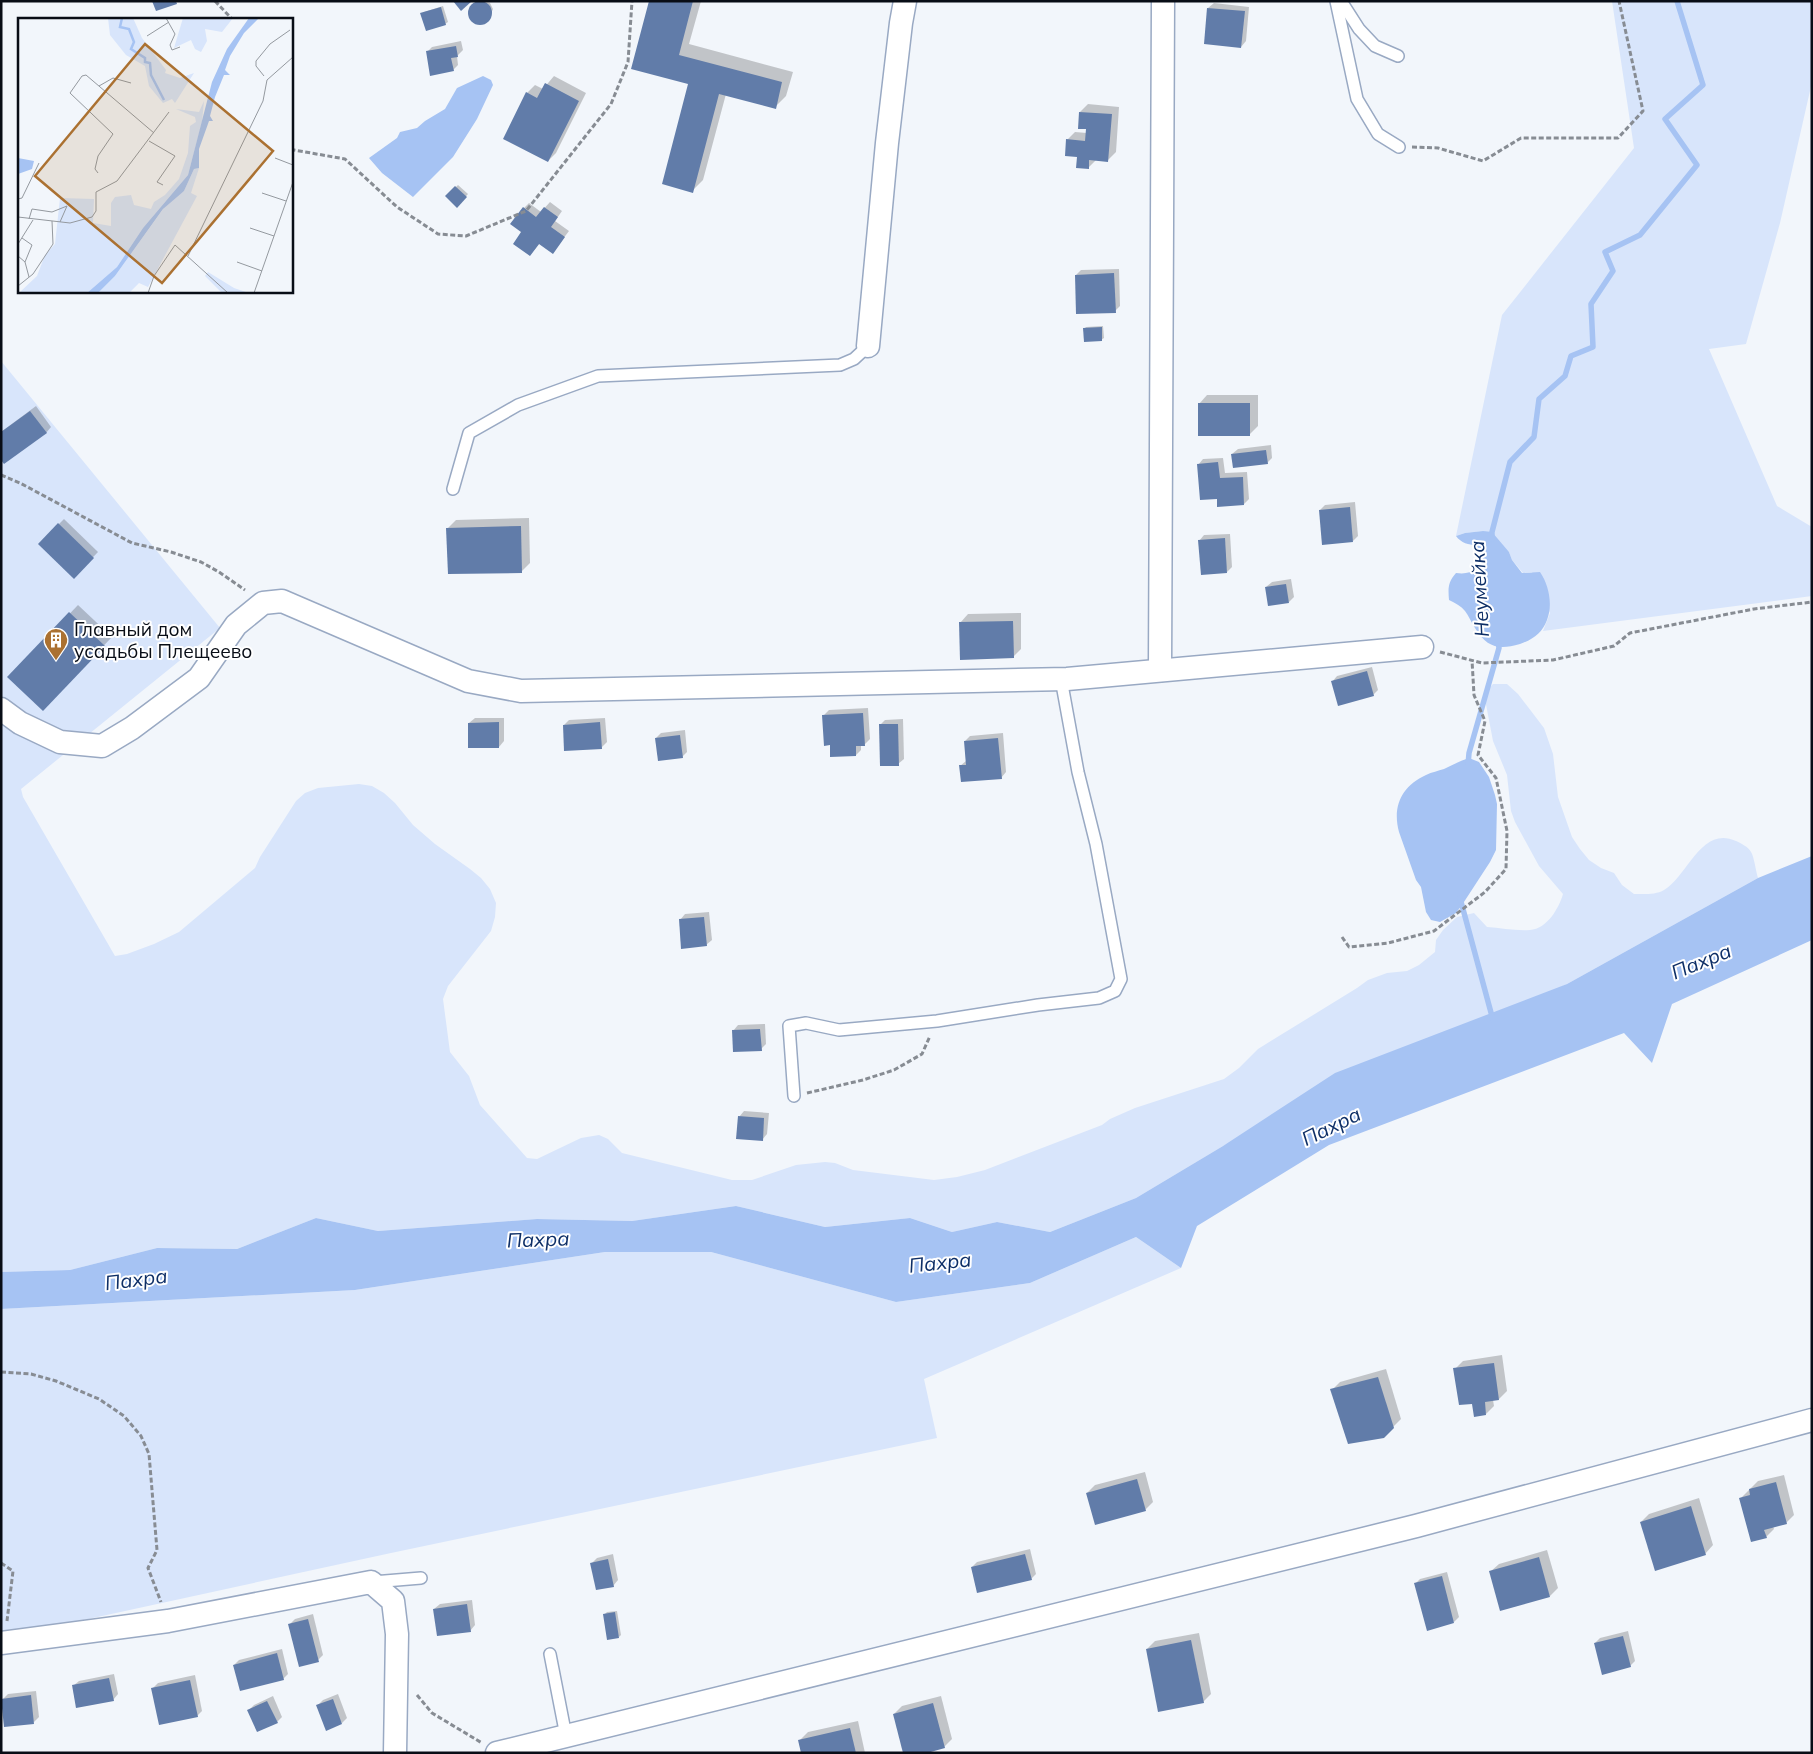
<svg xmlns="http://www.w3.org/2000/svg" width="1813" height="1754" font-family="Mulish,sans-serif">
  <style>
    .green { fill: #d8e5fb }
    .water { fill: #a6c3f3 }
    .shadow { fill: #0003 }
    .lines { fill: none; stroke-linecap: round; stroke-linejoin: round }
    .stream { stroke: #a6c3f3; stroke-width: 5.5 }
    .building { fill: #617ca9 }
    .service-casing { stroke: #99a9c3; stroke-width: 14 }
    .minor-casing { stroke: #99a9c3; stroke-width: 25 }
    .path { stroke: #878c93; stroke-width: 3; stroke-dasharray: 5 2.5; stroke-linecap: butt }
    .service { stroke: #fff; stroke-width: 11 }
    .minor { stroke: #fff; stroke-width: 22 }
    .labels { text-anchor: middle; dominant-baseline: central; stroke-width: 4; stroke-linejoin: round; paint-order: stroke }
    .poi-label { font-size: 19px; fill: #080d16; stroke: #fff; text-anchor: start }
    .water-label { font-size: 20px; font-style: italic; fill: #0e2f67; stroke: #fff }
    .inset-river { fill: none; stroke: #a6c3f3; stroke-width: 2.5 }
    .inset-road { fill: none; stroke: #94999f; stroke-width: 1 }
    .view { fill: #ab7131; fill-opacity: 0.15; stroke: #ab7131; stroke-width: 2.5 }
    .inset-edge { fill: none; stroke: #080d16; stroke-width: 2.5 }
  </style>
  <rect width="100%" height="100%" fill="#f2f6fb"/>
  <g class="green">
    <path d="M1612,1h200v81l-32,141 -34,121 -37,5 68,157 35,21v69l-269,35 7,-18 -18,-41 -9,1 -11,-13 -3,-8 -26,-21 -18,2 -9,3 46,-221 132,-167z"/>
    <path d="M1,361l219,267 -199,161 2,8 92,159 12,-2 27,-10 25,-12 76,-64 5,-11 36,-56 9,-8 13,-5 41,-4 13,2 12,7 11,10 18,22 22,19 35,25 11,9 9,11 6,14 -1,14 -4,14 -43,55 -5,13 7,53 19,24 11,29 47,53 10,1 44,-21 18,-3 9,4 14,14 110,27h20l44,-15 29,-3 10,1 18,7 81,10 23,-3 28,-7 117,-45 8,-6 25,-11 89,-29 15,-11 19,-19 99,-61 11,-8 19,-7 20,-2 12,-6 16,-13 1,-12 7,-10 14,-13 17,-4 13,14c14,1 29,4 43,3 17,-1 29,-22 33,-36l-24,-28 -24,-44 -4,-11 -4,-36 -14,-34 -9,-47 9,-10h14l11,10 26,34 9,26 5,43 14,40 8,12 9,11 12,8 13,5 8,12 12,9c9,0 22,1 30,-4 24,-14 37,-65 72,-49 4,2 13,6 15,11 3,4 5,20 7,26l-191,106 -344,162 -87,52 -86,34 -53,-10 -45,10 -42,-14 -85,9 -89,-21 -104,15 -95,-2 -159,12 -62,-13 -79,31 -80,-1 -87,22 -69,2z"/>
    <path d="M1136,1237l45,31 -257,111 13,59 -546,115 -390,85v-329l354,-19 250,-38h106l185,50 134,-19z"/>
  </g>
  <g class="water">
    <path d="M483,76l8,4 2,5 -16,34 -24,38 -40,40 -31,-24 -13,-15 28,-20 3,-6 17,-4 8,-7 20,-12 12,-21z"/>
    <path d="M1483,531l9,1 17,20 3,8 10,13 18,-1c9,13 13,33 7,48 -5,13 -13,19 -27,24 -21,6 -33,4 -45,-16 -4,-6 -6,-12 -10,-17 -4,-5 -10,-8 -16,-11 -1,-12 -1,-18 7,-27 21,3 30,-10 20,-28 -7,0 -15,-2 -20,-9l9,-3z"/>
    <path d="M1469,758l10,4 10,15 6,18 2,9 -1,46 -6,12 -28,43 -6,8 -16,9 -9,-2 -5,-8 -5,-25 -5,-7 -17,-48c-7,-26 3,-46 27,-57 6,-3 12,-4 18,-6 8,-4 16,-8 25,-11z"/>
    <path d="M1812,856v84l-140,64 -20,59 -28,-30 -295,112 -132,81 -16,42 -45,-31 -106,46 -134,19 -185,-50h-106l-250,38 -354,19v-37l69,-2 87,-22 80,1 79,-31 62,13 159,-12 95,2 104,-15 89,21 85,-9 42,14 45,-10 53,10 86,-34 87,-52 112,-73 232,-89 191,-106z"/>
  </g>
  <g class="shadow">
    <path d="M477,1l13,2 3,6 -4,9 -7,5h-6l-4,-3 -3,-5v-5z"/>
    <path d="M650,1h51l-12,43 104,28 -7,24 -11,11 -49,-13 -23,86 -11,11 -2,-108z"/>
    <path d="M1214,3l35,4 -3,34 -5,6 -33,-39z"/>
    <path d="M443,6l5,16 -3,2 -23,-10 2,-2z"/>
    <path d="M461,41l2,9 -6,6 1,9 -5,5 -26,-18 5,-5z"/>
    <path d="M554,76l32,17 -30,60 -8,8 -21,-68 8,-8 8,4z"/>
    <path d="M1088,104l31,3 -3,45 -8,8 -11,-1 -9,9 -21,-28 8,-8 12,1v-5l-7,-16z"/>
    <path d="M458,185l10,9 -11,12 -10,-10z"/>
    <path d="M550,202l12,9 -7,10 14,10 -16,21 -13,-9 -10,12 -7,-24 1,-23 5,-5 12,9z"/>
    <path d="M1119,269l1,37 -5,5 -39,-36 5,-5z"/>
    <path d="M1103,326l1,12 -3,2 -17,-11 2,-2z"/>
    <path d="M1207,395h51v31l-8,8 -51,-30z"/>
    <path d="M36,406l15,21 -5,6 -45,25v-26z"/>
    <path d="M1271,445l1,13 -5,5 -35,-9 6,-5z"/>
    <path d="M1223,458l2,15 22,-1 2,27 -5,5 -26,-7 -20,-32 5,-6z"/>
    <path d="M1355,502l3,34 -5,5 -33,-31 5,-5z"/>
    <path d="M529,518l1,45 -8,8 -74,-43 8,-8z"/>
    <path d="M64,519l34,33 -24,25 -35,-33z"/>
    <path d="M1230,534l2,33 -5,5 -28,-31 5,-6z"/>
    <path d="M1291,579l3,18 -5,5 -23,-15 6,-5z"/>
    <path d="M78,605l34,32 -69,72 -34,-32z"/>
    <path d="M1021,613v36l-8,8 -53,-34 8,-9z"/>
    <path d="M1372,667l6,23 -5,5 -41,-13 5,-6z"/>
    <path d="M868,708l2,31 -5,5 -4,1v5l-5,5 -25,-11 -7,-29 5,-5z"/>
    <path d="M475,718h29v23l-5,6 -30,-24z"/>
    <path d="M605,718l2,24 -5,5 -38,-22 5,-5z"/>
    <path d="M903,719l1,40 -6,5 -18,-39 5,-5z"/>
    <path d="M685,730l2,22 -5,5 -26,-19 5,-5z"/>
    <path d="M1003,733l3,39 -5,6 -41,-12 6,-5 -1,-20 5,-5z"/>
    <path d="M709,912l3,28 -6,5 -26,-25 5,-6z"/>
    <path d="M765,1024l1,20 -5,5 -28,-18 5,-6z"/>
    <path d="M744,1111l25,2 -2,21 -5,6 -23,-23z"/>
    <path d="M1502,1355l5,36 -8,8 -6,1 1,6 -8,8 -13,-12 -18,-33 8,-8z"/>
    <path d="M1386,1369l15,50 -9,9 -60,-38 8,-8z"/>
    <path d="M1145,1472l8,30 -8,8 -58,-17 8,-8z"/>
    <path d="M1784,1475l10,40 -8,8 -13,3 1,3 -8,8 -26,-38 18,-18z"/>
    <path d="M1699,1498l14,47 -8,9 -64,-32 8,-8z"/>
    <path d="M1030,1549l6,25 -5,5 -59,-12 5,-5z"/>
    <path d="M1547,1550l11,38 -8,8 -60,-24 9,-8z"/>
    <path d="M613,1554l5,26 -5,6 -21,-23 5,-5z"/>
    <path d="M1447,1572l12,45 -5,5 -39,-38 5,-5z"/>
    <path d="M472,1600l3,25 -5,6 -36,-22 6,-5z"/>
    <path d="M617,1611l4,24 -2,2 -15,-22 3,-3z"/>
    <path d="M313,1614l10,41 -5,5 -28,-36 5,-5z"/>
    <path d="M1628,1631l7,30 -5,5 -35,-23 5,-5z"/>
    <path d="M1199,1633l12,61 -8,8 -56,-53 8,-8z"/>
    <path d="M282,1649l6,25 -5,5 -49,-14 5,-5z"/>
    <path d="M114,1674l4,20 -5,6 -40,-14 6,-5z"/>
    <path d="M195,1675l7,36 -5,5 -44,-28 5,-5z"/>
    <path d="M36,1691l3,26 -5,5 -31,-23 5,-5z"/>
    <path d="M338,1694l9,24 -5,5 -25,-17 6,-6z"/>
    <path d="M273,1696l9,21 -5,5 -28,-12 5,-5z"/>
    <path d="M941,1696l11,43 -8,8 -50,-33 8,-8z"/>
    <path d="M858,1721l7,32h-63l-2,-13 8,-8z"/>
  </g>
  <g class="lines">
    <g class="stream">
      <path d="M1492,539v-7l18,-70 24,-25 5,-38 26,-23 6,-20 22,-9 -2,-43 22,-33 -8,-19 35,-17 57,-70 -32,-46 38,-34 -26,-84"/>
      <path d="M1468,765l1,-12 30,-105 -1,-7"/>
      <path d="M1460,898l33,122"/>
    </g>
  </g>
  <g class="building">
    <path d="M152,1h24l1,3 -21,7z"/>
    <path d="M453,1h19l-11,10z"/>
    <path d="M649,1h44l-14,54 103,27 -6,27 -57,-15 -26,99 -31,-9 26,-100 -57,-15z"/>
    <circle cx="480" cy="13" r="12"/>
    <path d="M441,7l5,18 -20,6 -6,-18z"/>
    <path d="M1207,8l38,3 -4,37 -37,-4z"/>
    <path d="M456,46l2,11 -7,1 3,13 -24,5 -4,-25z"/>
    <path d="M545,83l34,18 -31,61 -45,-23 23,-47 11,6z"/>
    <path d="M1079,112l33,2 -4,48 -19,-2v9l-13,-1 1,-11 -12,-1 1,-17 19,2 1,-12h-8z"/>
    <path d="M455,186l12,11 -10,11 -12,-12z"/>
    <path d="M523,207l13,10 8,-10 14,10 -7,10 14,10 -12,17 -14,-10 -9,12 -17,-12 8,-12 -11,-8z"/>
    <path d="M1114,273l2,40 -40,1 -1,-39z"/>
    <path d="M1102,327v14l-18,1 -1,-14z"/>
    <rect x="1198" y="403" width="52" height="33"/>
    <path d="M30,411l17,22 -43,31 -3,-4v-28z"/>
    <path d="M1266,450l2,14 -35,4 -2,-14z"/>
    <path d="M1218,462l2,16 23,-1 1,28 -27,2v-8l-17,1 -3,-36z"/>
    <path d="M1350,507l3,35 -31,3 -3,-35z"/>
    <path d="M58,523l36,35 -20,21 -36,-35z"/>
    <path d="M521,526l1,47 -74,1 -2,-46z"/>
    <path d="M1225,538l2,35 -26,2 -3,-35z"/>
    <path d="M1286,584l3,19 -21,3 -3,-19z"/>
    <path d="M69,612l36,34 -62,65 -36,-34z"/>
    <path d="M1013,621l1,37 -54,2 -1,-38z"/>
    <path d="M1367,671l7,25 -36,10 -7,-25z"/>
    <path d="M863,713l2,33h-9v10l-26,1v-12l-6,1 -2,-31z"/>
    <path d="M499,722v26h-31v-25z"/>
    <path d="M600,722l2,27 -38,2 -1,-26z"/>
    <path d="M879,724h19l1,42h-19z"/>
    <path d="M680,735l3,23 -25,3 -3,-23z"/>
    <path d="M998,738l4,41 -41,3 -2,-17h7l-2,-24z"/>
    <path d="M704,917l3,29 -26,3 -2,-30z"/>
    <path d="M760,1029l2,22 -29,1 -1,-22z"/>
    <path d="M738,1116l26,2 -1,23 -27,-2z"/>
    <path d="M1494,1363l5,37 -14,2 1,13 -12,2 -2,-13 -13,1 -6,-37z"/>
    <path d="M1378,1377l16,51 -10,10 -36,6 -18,-55z"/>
    <path d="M1137,1479l9,32 -51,14 -9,-32z"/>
    <path d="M1776,1482l11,42 -23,6 3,8 -16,4 -12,-44 11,-3 -1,-6z"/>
    <path d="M1691,1506l15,49 -51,16 -15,-49z"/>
    <path d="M1025,1554l7,26 -55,13 -6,-26z"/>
    <path d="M1539,1557l11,40 -50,14 -11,-40z"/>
    <path d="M608,1559l6,28 -18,3 -6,-27z"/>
    <path d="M1442,1576l12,47 -27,8 -13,-48z"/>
    <path d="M467,1604l4,28 -34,4 -4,-27z"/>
    <path d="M615,1612l4,26 -12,2 -4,-26z"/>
    <path d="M308,1619l11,43 -20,5 -11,-43z"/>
    <path d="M1623,1636l8,31 -29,8 -8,-32z"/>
    <path d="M1191,1640l13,63 -46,9 -12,-63z"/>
    <path d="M277,1653l7,27 -44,11 -7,-26z"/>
    <path d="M109,1678l5,23 -38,7 -4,-23z"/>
    <path d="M190,1680l8,37 -39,8 -8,-37z"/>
    <path d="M31,1695l3,29 -30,3 -3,-28z"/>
    <path d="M333,1699l9,25 -16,7 -10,-26z"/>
    <path d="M267,1701l11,22 -21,9 -10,-22z"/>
    <path d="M933,1703l12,45 -18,5h-24l-10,-39z"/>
    <path d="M850,1728l6,25h-55l-3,-13z"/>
  </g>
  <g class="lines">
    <g class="service-casing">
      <g id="service">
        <path d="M1336,1l21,98 21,35 21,13"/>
        <path d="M1341,1l18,28 16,17 23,10"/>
        <path d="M453,489l16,-56 49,-28 80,-29 242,-11 14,-6 14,-13"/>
        <path d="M794,1096l-5,-70 17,-3 33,7 98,-9 101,-16 61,-7 16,-7 6,-12 -25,-135 -18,-72 -17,-93"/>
        <path d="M373,1582l48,-4"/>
        <path d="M550,1654l16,82"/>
      </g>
    </g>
    <g class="minor-casing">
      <g id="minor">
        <path d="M868,346l19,-203 14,-120 4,-22"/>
        <path d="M1160,670l3,-669"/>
        <path d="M1,709l19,14 40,19 42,4 30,-18 67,-50 37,-53 27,-22 19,-2 186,80 53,10 546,-12 355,-32"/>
        <path d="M1,1643l167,-22 203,-39 22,19 4,33 -2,119"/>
        <path d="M497,1753l919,-227 396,-106"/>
      </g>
    </g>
    <g class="path">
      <path d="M215,1l17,18"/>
      <path d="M1412,147l26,1 45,13 38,-23h97l25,-27 -24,-110"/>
      <path d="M291,148l3,2 51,9 52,48 41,27 28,2 60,-25 85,-107 17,-42 4,-61"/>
      <path d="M1,475l19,8 112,60 39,9 30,10 18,10 26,18"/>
      <path d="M1440,652l42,11 71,-3 61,-14 16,-13 124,-24 58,-7"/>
      <path d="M1342,937l7,10 39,-4 46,-12 51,-39 21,-23 1,-38 -11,-53 -18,-23 7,-34 -11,-26 -2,-35"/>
      <path d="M807,1093l56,-13 31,-10 28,-16 8,-18"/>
      <path d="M1,1372l30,2 25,7 43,18 25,17 17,20 8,18 8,96 -9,18 13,34"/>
      <path d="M1,1563l12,8 -6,50"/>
      <path d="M417,1695l15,18 50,30"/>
    </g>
    <use href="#service" class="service"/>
    <use href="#minor" class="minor"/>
  </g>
  <defs>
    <g id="building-pin" transform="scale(1.25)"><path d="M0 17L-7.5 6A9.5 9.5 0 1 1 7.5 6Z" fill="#ab7131" stroke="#fff"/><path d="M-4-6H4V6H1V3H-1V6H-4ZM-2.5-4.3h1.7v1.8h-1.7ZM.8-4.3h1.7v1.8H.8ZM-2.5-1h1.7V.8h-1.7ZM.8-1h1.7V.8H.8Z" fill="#fff"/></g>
  </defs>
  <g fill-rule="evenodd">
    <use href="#building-pin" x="56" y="640"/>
  </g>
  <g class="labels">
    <g class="poi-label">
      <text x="74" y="629">Главный дом<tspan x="74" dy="22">усадьбы Плещеево</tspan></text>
    </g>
    <g class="water-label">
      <text transform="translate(1479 589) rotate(-93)">Неумейка</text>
      <text transform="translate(1701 961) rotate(-22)">Пахра</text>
      <text transform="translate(1331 1126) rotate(-26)">Пахра</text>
      <text transform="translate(538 1239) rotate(-2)">Пахра</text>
      <text transform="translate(940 1262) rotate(-6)">Пахра</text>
      <text transform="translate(136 1279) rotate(-7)">Пахра</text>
    </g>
  </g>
  <g transform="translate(18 18)">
    <rect width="275" height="275" fill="#f2f6fb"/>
    <path d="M90,0h25l9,20 24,32 -1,3 15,5 14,-5 -19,30 -3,-4 -9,4 -14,-17 -4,-20 -19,-11 -16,-20zM165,0h50l-11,14 -17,-3 2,12 -6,11 -6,-3 -4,-9 -17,8zM186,83l-2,21 -14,53 -45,53 -26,39 -30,26h-68l18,-17 8,-21 10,-11 5,-46 34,1 -1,24 18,3v-23l4,-6 16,-2 3,10 17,4 3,-7 11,-7 14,-16 9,-26 2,-27 6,-4 -1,-5 -19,-8 23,3zM181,150l-8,25 6,3 -49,91 -9,-4 -10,10h-31l17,-17 54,-75 15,-10 10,-22zM190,254l26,16 15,5h-27l-17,-17z" fill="#d8e5fb"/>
    <path d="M231,0h10l-15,15 -14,23 -5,14 5,5h-6l-9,22 -5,19 3,5h-4l-10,28v19l-5,1 -10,22 -21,18 -48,67 -17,17h-11l30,-26 26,-39 45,-53 24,-93 15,-33zM0,140l16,3 -2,8 -14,5z" fill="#a6c3f3"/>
    <path class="inset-river" d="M104,0l-2,9 9,2 5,13 -3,7 14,9v4l5,1 1,12 13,25"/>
    <path class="inset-road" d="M148,0l9,16 -5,11 2,5 8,-3M129,18l22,-14M246,58l-8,-10v-5l14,-17 20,-14M81,68l14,-8 18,5M131,123l26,15 -18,26 6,3M257,140l18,7M80,155l-3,-4 3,-13 15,-22 -43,-41 12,-17 4,-1 68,58M244,175l24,8M0,181l4,-1 17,-35M0,199l52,6 22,-6 4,-6v-19l21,-11 52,-69M11,201l3,-10 20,3 15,-6M42,204l7,-16M232,210l24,8M4,220l10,7 -7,17M0,226l15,-24M0,238l7,6 4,15M170,238l75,-155 4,-21 26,-23M219,244l25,9M0,268l15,-12 20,-30 -1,-23M130,275l6,-17 21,-31 53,48M236,275l39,-111"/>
    <path class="view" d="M127,26l128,107 -111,132 -127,-107z"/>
    <rect width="275" height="275" class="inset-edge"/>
  </g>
  <rect width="1813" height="1754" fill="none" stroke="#080d16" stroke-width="5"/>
</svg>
